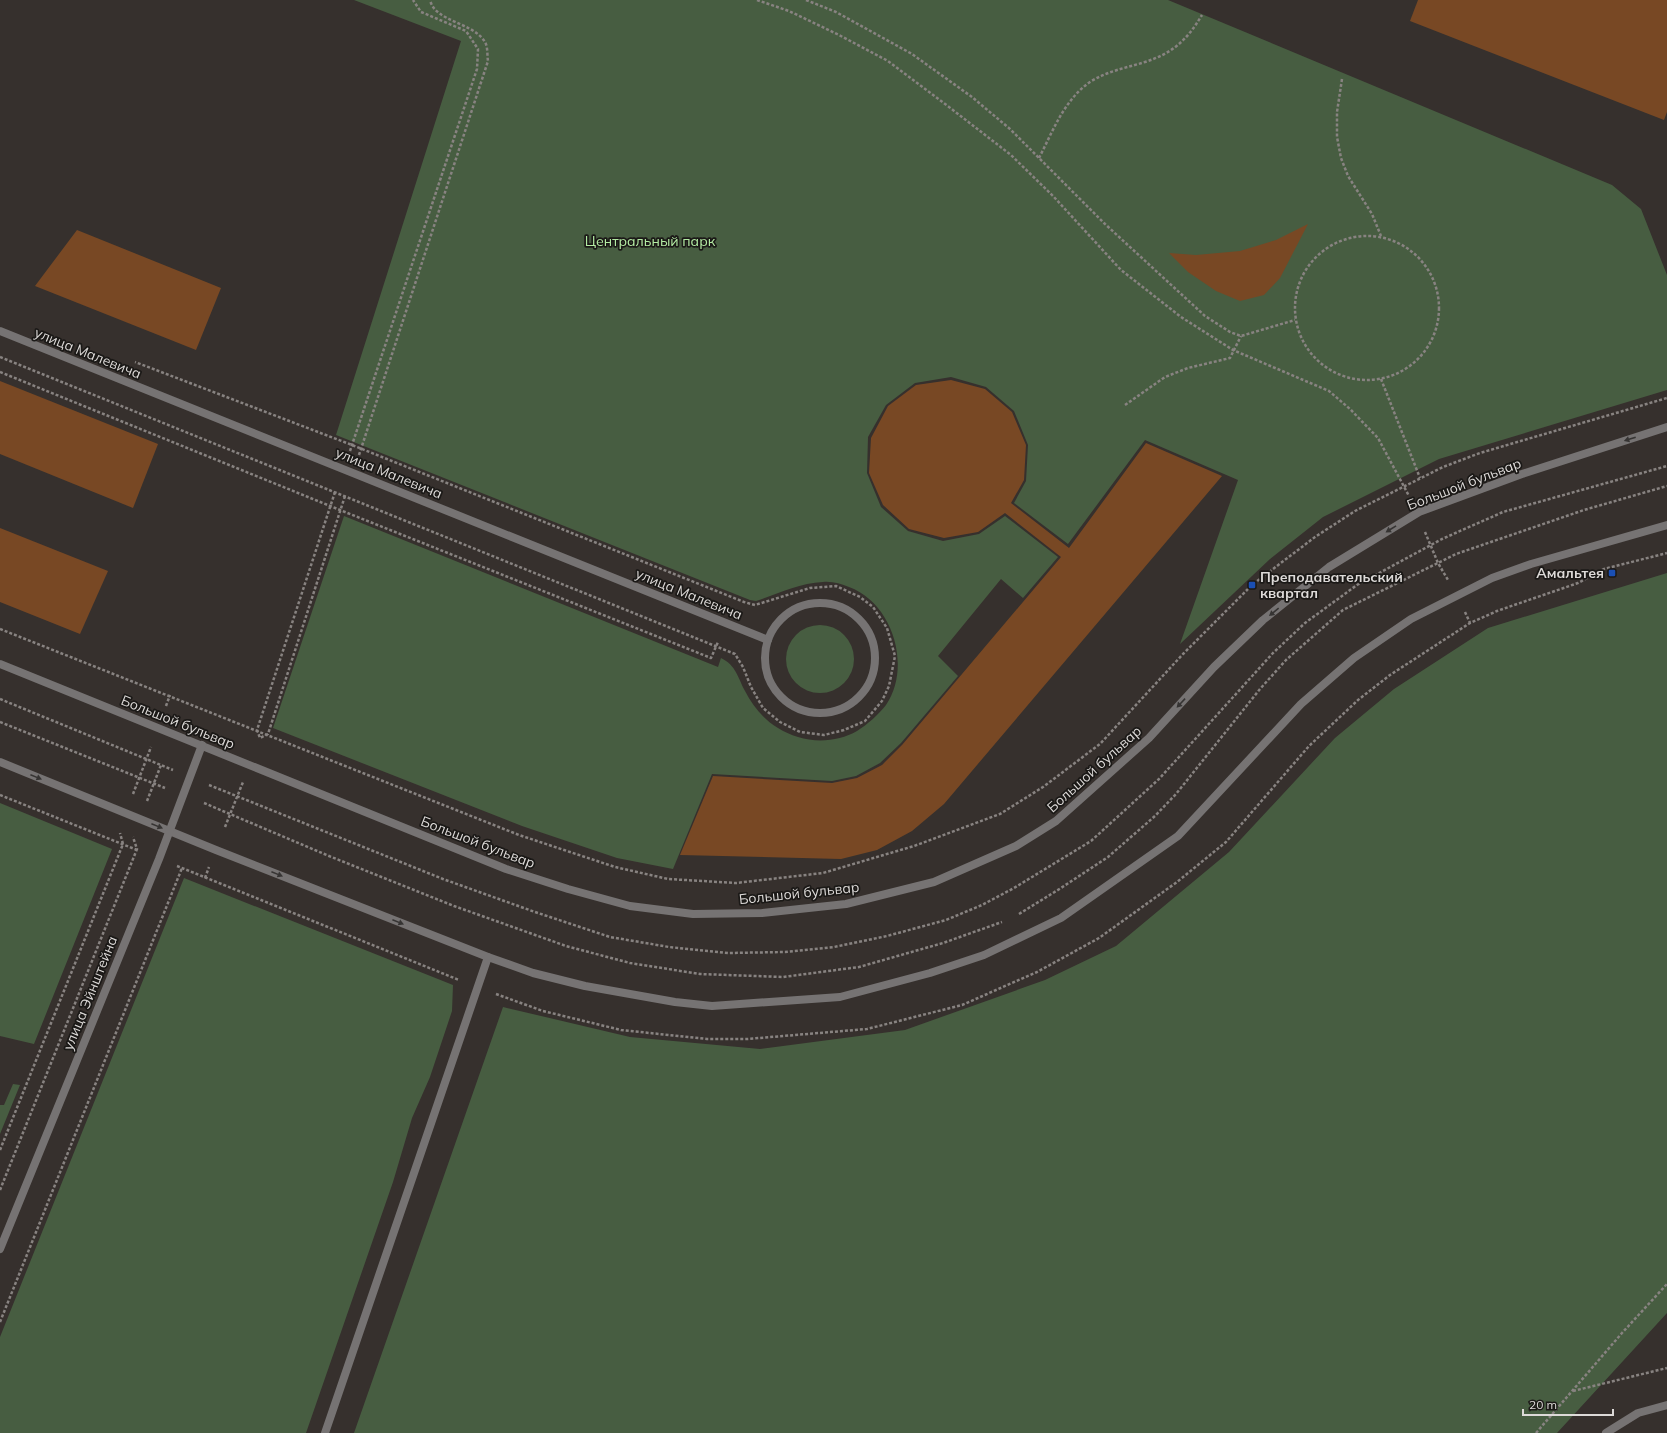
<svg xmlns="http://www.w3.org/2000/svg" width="1667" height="1433" font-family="Mulish,sans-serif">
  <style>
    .green { fill: #475d41 }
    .building { fill: #784824 }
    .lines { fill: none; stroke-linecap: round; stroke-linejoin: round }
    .path { stroke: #888381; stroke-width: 2.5; stroke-dasharray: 3 2; stroke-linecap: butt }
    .minor { stroke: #767373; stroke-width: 8 }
    .oneway { fill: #363433 }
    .transit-dot { fill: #1a4fb4; stroke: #1b1917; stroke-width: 1.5 }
    .labels { text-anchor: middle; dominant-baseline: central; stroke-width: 3.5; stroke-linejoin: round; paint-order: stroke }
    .park-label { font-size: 14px; fill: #b3eba3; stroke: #1b1917 }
    .street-label { font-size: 14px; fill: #dddad8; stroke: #1b1917 }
    .poi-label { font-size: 14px; font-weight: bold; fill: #dddad8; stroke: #1b1917; text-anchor: end }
  </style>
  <rect width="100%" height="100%" fill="#36302d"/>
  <g class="green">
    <path d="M354,0h814l444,185 29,24 26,66v115l-228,69 -116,58 -53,42 -90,85 58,-164 -93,-40 -77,104 -54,-41 12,-22 2,-36 -14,-34 -28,-24 -35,-10 -36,6 -29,22 -18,32 -1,36 14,34 27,24 35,10 36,-7 26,-18 53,41 -35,41 -22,-19 -63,77 20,20 -57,67 -21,20 -24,13 -24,5 -120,-7 -39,95 -56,-11 -95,-32 -249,-98 71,-212 374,151 3,-9c15,7 17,20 24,33 12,23 28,38 53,46 19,6 42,4 59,-6 11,-7 21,-16 29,-26 26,-38 7,-102 -37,-118 -8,-3 -17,-6 -26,-5 -24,1 -45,12 -67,19l-6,-1 -414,-165 125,-394z"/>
    <path d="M1667,573v740l-110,120h-1203l149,-426 127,30 130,12 145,-19 140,-50 71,-34 113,-94 106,-114 59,-49 94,-61z"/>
    <circle cx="820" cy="659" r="34"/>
    <path d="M0,803l112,46 -78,195 -34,-8z"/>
    <path d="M184,878l269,107 -1,26 -22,66 -18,41 -19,64 -87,251h-306v-96z"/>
    <path d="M13,1084l7,1 -20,49v-29h4z"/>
  </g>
  <g class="building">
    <path d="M1418,0h249v112l-3,8 -254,-99z"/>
    <path d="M1308,224l-28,54 -16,17 -24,6 -24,-10 -28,-19 -19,-19 27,2 44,-4 36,-11z"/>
    <path d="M77,230l144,58 -25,62 -161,-64z"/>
    <path d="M951,380l34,9 27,23 14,33 -2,35 -13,23 58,45 77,-105 76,33 -278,328 -32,27 -35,19 -36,9 -161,-4 33,-79 119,7 25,-5 25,-13 20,-20 159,-188 -56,-44 -27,19 -34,6 -35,-9 -26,-24 -14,-32 2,-35 17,-32 28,-21z"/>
    <path d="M0,381l158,63 -25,64 -133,-54z"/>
    <path d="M0,528l108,43 -28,63 -80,-32z"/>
  </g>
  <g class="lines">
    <g class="path">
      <path d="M757,0l32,11 50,24 49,26 61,46 62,48 42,41 68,74 60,47 52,33 96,41 21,18 28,29 31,58"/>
      <path d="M806,0l30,12 76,42 60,43 38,32 95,95 100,92 25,16 11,4 54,-16"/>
      <path d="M1342,79l-5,33v25l4,21 7,18 24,38 9,22"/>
      <path d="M1039,158c14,-27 25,-58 51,-76 17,-11 36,-14 55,-20 28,-9 42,-22 57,-47"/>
      <circle cx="1367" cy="308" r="72"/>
      <path d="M0,357l735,297 8,13 8,20 12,21 17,14 20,10 24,3 20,-5 21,-9 17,-20 7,-15 6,-30 -8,-28 -14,-21 -13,-10 -24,-11 -26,2 -55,17 -11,-3 -392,-157 -217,-83"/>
      <path d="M0,372l340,138 371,148 7,-16"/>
      <path d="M1381,379l39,99"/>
      <path d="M1125,405l40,-28 23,-9 42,-10 11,-22"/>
      <path d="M350,451l127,-382 1,-20 -12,-18 -45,-19 -8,-12"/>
      <path d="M359,455l129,-394c-1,-6 0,-14 -3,-19 -12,-20 -50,-20 -55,-42"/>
      <path d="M335,492l-78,238 3,8 8,-4 77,-238"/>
      <path d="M1425,532l13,31 10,17"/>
      <path d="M1465,612l5,11"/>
      <path d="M0,629l519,206 96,32 53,12 68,4 87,-10 91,-27 86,-32 43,-27 57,-43 83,-90 69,-69 63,-48 40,-26 88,-44 37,-14 187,-55"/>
      <path d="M0,699l173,71"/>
      <path d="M166,706l4,-11"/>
      <path d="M0,722l165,66"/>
      <path d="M209,785l234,94 92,33 75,25 59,10 59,6 57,-1 49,-5 53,-11 59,-16 36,-15 32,-17 77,-47 68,-62 114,-126 32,-30 52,-38 85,-46 61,-27 164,-46"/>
      <path d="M133,794l18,-47"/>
      <path d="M0,795l137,55"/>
      <path d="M147,801l14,-36"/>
      <path d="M204,803l125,53 125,50 112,40 64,17 70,11 83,3 76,-10 84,-24 59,-21"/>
      <path d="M225,827l18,-45"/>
      <path d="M177,866l282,114"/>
      <path d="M205,878l4,-11"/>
      <path d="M1019,914l42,-26 47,-31 47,-41 21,-22 84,-105 26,-29 57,-50 113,-56 128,-44 83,-24"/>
      <path d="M496,994l47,17 78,19 86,9h40l120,-10 95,-24 75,-33 62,-34 78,-56 49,-40 83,-96 49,-46 32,-25 80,-52 27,-12 81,-28 26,-14 63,-16"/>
      <path d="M0,1150l123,-306 -3,-11"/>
      <path d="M0,1190l137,-341 -4,-12"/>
      <path d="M0,1322l182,-454"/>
      <path d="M1573,1391l94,-23"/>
      <path d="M1536,1433l86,-100 45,-49"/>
    </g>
    <g class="minor">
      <path d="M0,331l768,309"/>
      <circle cx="820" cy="658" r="55"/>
      <path d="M0,664l506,205 62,20 62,17 63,8 69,-1 84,-9 88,-22 82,-36 40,-25 93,-83 65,-71 49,-47 66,-53 90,-55 103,-38 145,-47"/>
      <path d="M0,762l216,88 272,107 45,16 52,13 90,16 37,4 128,-9 90,-24 54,-18 77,-37 117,-82 123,-132 53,-46 57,-39 81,-41 39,-14 136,-39"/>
      <path d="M0,1249l159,-390 43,-114"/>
      <path d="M325,1433l163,-476"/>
      <path d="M1606,1433l32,-20 29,-8"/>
    </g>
  </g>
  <defs><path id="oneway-solid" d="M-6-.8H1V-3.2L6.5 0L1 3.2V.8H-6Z"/></defs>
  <g class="oneway">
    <use href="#oneway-solid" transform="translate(1630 439) rotate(162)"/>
    <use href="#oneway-solid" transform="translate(1391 529) rotate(148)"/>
    <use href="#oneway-solid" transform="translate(1274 612) rotate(141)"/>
    <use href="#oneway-solid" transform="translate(1181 703) rotate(133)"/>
    <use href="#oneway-solid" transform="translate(36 777) rotate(22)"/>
    <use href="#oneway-solid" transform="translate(157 826) rotate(22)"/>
    <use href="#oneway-solid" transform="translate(277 874) rotate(22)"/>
    <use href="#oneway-solid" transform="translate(398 922) rotate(22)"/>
  </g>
  <g class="transit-dot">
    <rect x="1608" y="569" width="8" height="8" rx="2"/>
    <rect x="1248" y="581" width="8" height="8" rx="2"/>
  </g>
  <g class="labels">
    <g class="park-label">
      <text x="650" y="241">Центральный парк</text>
    </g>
    <g class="street-label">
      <text transform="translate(88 353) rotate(22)">улица Малевича</text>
      <text transform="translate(389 473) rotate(22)">улица Малевича</text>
      <text transform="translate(1464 484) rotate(-21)">Большой бульвар</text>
      <text transform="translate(689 594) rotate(22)">улица Малевича</text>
      <text transform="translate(178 722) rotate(22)">Большой бульвар</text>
      <text transform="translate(1094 769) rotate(-42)">Большой бульвар</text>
      <text transform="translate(478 842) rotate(21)">Большой бульвар</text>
      <text transform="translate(799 893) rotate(-6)">Большой бульвар</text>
      <text transform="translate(90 993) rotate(-68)">улица Эйнштейна</text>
    </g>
    <g class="poi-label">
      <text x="1604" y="573">Амальтея</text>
      <text x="1260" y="577" text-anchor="start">Преподавательский<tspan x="1260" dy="16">квартал</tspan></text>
    </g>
  </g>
  <path d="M1523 1409v6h90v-6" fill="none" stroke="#dddad8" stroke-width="2"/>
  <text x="1529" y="1409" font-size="12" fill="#dddad8" stroke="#1b1917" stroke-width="3" paint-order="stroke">20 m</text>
</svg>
